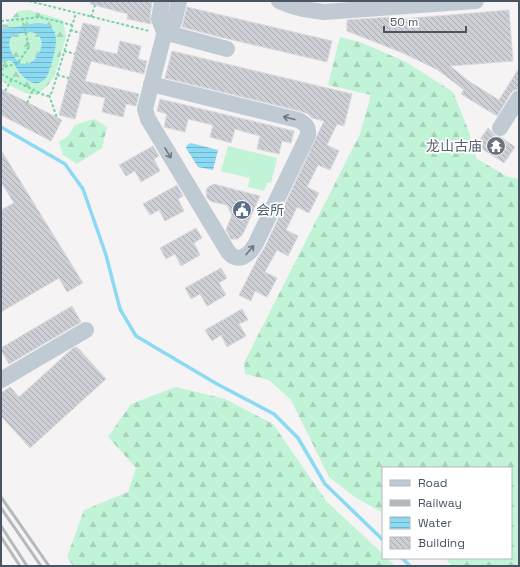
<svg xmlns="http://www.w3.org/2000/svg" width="520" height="567" font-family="'Space Grotesk','Noto Sans SC',sans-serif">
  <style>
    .green { fill: #c1f3d6 }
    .forest { fill: url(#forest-firs) }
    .water { fill: url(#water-rules); fill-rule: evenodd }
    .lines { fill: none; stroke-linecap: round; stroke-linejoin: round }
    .stream { stroke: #8bdaf3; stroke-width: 3.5 }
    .building { fill: url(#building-back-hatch); stroke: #d7d9de }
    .path { stroke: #76d4a8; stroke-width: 2; stroke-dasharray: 3 2; stroke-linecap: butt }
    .minor { stroke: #c0cad3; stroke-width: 16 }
    .rail { stroke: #b5b8bd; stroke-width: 3 }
    .oneway { stroke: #6d7884 }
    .labels { text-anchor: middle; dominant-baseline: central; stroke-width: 3.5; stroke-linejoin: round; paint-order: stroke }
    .worship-label { font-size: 14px; fill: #5b616d; stroke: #fff; text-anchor: end }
    .service-label { font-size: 14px; fill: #4e5e75; stroke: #fff; text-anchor: start }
  </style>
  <defs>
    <pattern id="forest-firs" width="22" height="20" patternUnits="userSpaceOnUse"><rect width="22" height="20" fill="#c1f3d6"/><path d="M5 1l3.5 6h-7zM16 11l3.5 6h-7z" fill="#a7d2ba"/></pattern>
    <pattern id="water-rules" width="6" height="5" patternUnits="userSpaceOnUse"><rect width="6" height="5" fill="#8bdaf3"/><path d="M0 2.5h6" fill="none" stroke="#74b4c8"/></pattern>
    <pattern id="building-back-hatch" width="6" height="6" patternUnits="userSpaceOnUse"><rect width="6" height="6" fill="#cdcfd5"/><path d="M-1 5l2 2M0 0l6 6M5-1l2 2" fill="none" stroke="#a8abb0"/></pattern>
  </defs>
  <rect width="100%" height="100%" fill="#f5f3f3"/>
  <path class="green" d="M228,146l49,12 -6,25h-4l-3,8 -16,-4 2,-9 -29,-7z"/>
  <g class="forest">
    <path d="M29,10l34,10 3,16 -11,39 -7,10 -11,10 -12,-2 -24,-12v-58l5,2 12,-14z"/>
    <path d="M340,37l20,5 46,20 47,30 16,40 7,26 30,18 13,3v384l-3,3h-64l-7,-8h66v-90h-128v45l-28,-16 -26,-20 -38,-77 -22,-20 -24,-6 -1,-11 116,-229 11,-39 -43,-10z"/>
    <path d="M94,119l13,8 -5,21 -25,16 -14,-9 -4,-13 9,-6 7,-11z"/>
    <path d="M176,387l49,12 48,25 54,78 56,52v4h4l8,8h-322l-6,-9 17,-47 44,-18 8,-24 -28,-31 23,-33z"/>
  </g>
  <g class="water">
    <path d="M36,23c26,-1 21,22 16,39 -2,5 -3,12 -7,17 -3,3 -7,5 -11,4 -5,-1 -12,-7 -15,-11 -3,-4 -4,-9 -9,-12l-9,3v-35l16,-1zM31,32c23,3 4,41 -12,30 -6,-4 -15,-21 -6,-26 5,-3 13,-3 18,-4z"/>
    <path d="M191,143l27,7 -5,20 -15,-3 -12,-19 1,-3z"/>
  </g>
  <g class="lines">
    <g class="stream">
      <path d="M1,127l64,37 18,25 23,66 14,54 16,27 81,48 57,30 24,24 27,46 58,56"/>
      <path d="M402,558l8,8"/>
    </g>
  </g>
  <g class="building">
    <path d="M90,1h62l-2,16 1,7 -24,-5 1,-5 -38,-10z"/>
    <path d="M187,7l145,34 -5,21 -107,-25 -38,-10z"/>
    <path d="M509,10l4,51 -63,5 20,16 29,18 20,-32v21l-5,1 -3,3 -14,23 -36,-22 3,-4 -26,-20 -35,-17 -56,-22v-11l43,-3v3z"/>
    <path d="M83,23l17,4 -6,22 23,5 3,-13 21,5 -3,13 9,2 -3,13 -53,-13 -6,20 54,13 -3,12 -10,-2 -3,13 -21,-5 3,-14 -23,-5 -7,26 -16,-4z"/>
    <path d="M172,51l180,43 -8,32 -7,-2 -10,21 12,6 -9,19 -12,-5 -11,22 12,6 -10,20 -12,-6 -11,23 12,6 -10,20 -11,-6 -12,22 12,6 -10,19 -12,-6 -4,10 -12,-6 19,-37 7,-11 59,-126 -12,-3 -4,-4 -8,-3 -135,-33z"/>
    <path d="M1,89l61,31 -11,21 -50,-26z"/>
    <path d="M160,99l134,32 -3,12 -9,-2 -3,13 -22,-5 3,-13 -25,-7 -4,14 -21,-6 3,-12 -25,-6 -3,13 -21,-5 3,-13 -10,-3z"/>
    <path d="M488,128l3,3 4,5 6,1 14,10 -11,16 -28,-18z"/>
    <path d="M153,146l6,10 -5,3 6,12 -19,11 -6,-11 -9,5 -7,-11z"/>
    <path d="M1,150l82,133 -16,9 -8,-14 -58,34v-102l13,-7 -13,-21z"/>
    <path d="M214,184l46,12 -17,38 -5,5h-7l-5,-9 6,-15 -5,-10 -14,-3 -4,-2 -2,-2 -1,-7 2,-4z"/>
    <path d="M177,185l6,11 -5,3 6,12 -19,10 -6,-11 -9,5 -7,-11z"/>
    <path d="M196,228l6,10 -8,5 6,12 -19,11 -6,-12 -9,5 -6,-11z"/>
    <path d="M221,268l6,10 -8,5 7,12 -19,11 -7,-12 -9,5 -6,-11z"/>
    <path d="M72,306l9,16 -72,42 -8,-14v-2z"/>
    <path d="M242,309l6,11 -9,4 7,12 -19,11 -6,-12 -9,6 -7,-11z"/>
    <path d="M77,347l29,32 -76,69 -29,-32v-23l9,-6 9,10 54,-49z"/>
  </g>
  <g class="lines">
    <g class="path">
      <path d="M29,1l120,30"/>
      <path d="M91,17l4,-12"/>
      <path d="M1,21l39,-4 32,8"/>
      <path d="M70,30l10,3"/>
      <path d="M64,51l11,3"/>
      <path d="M1,70l6,-4 10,-2 12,-17 -7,-29"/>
      <path d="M1,74l43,21c4,2 6,0 8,-3l24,-79"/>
      <path d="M57,75l12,3"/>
      <path d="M5,91l7,-12"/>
      <path d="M49,95l8,23"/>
      <path d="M27,103l6,-13"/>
    </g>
    <g class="minor">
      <path d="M162,1l-3,18 5,13 63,17"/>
      <path d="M279,1c15,7 29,9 45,11l152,-11"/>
      <path d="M151,84l147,36c7,3 11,7 10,15l-52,108c-7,13 -19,22 -29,7l-79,-131 -3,-10 19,-74v-3l10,-10 5,-21"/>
      <path d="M500,128l19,-30"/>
      <path d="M1,380l85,-50"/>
    </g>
    <g class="rail">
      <path d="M1,497l48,69"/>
      <path d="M1,508l40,58"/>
      <path d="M1,526l26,40"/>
      <path d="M1,537l19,29"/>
    </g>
  </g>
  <defs><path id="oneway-shaft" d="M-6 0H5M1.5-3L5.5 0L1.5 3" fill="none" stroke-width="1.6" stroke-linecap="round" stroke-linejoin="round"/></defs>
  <g class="oneway">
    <use href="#oneway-shaft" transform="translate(289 118) rotate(-166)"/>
    <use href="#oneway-shaft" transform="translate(168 153) rotate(59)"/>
    <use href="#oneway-shaft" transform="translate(250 250) rotate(-50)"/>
  </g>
  <defs>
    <g id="temple-disc" transform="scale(1)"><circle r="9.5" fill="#6b7280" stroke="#fff"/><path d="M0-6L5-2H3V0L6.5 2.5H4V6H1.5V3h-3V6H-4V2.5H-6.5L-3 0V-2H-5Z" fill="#fff"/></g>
    <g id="civic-disc" transform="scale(1)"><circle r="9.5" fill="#5c6f8a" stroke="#fff"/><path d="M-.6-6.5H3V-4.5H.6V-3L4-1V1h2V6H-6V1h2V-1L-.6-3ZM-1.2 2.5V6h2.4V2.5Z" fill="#fff"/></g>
  </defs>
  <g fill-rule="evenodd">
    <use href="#temple-disc" x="496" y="146"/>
    <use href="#civic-disc" x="242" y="210"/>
  </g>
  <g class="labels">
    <g class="worship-label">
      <text x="482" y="146">龙山古庙</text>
    </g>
    <g class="service-label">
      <text x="256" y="210">会所</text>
    </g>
  </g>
  <rect width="520" height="567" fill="none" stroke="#495562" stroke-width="4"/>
  <rect x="382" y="467" width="130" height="92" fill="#ffffff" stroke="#b6bbc0"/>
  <rect x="390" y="480" width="20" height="6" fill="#c0cad3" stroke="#b6bbc0"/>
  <text x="418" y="487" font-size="12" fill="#495562">Road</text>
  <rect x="390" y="500" width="20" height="6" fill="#b5b8bd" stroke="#b6bbc0"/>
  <text x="418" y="507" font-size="12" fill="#495562">Railway</text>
  <rect x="390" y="517" width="20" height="12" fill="url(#water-rules)" stroke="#b6bbc0"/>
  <text x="418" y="527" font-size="12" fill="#495562">Water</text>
  <rect x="390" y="537" width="20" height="12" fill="url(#building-back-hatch)" stroke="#b6bbc0"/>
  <text x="418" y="547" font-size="12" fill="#495562">Building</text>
  <path d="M384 26v6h82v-6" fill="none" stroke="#495562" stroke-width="2"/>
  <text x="390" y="26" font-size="12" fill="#495562" stroke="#ffffff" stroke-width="3" paint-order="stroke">50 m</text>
</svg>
